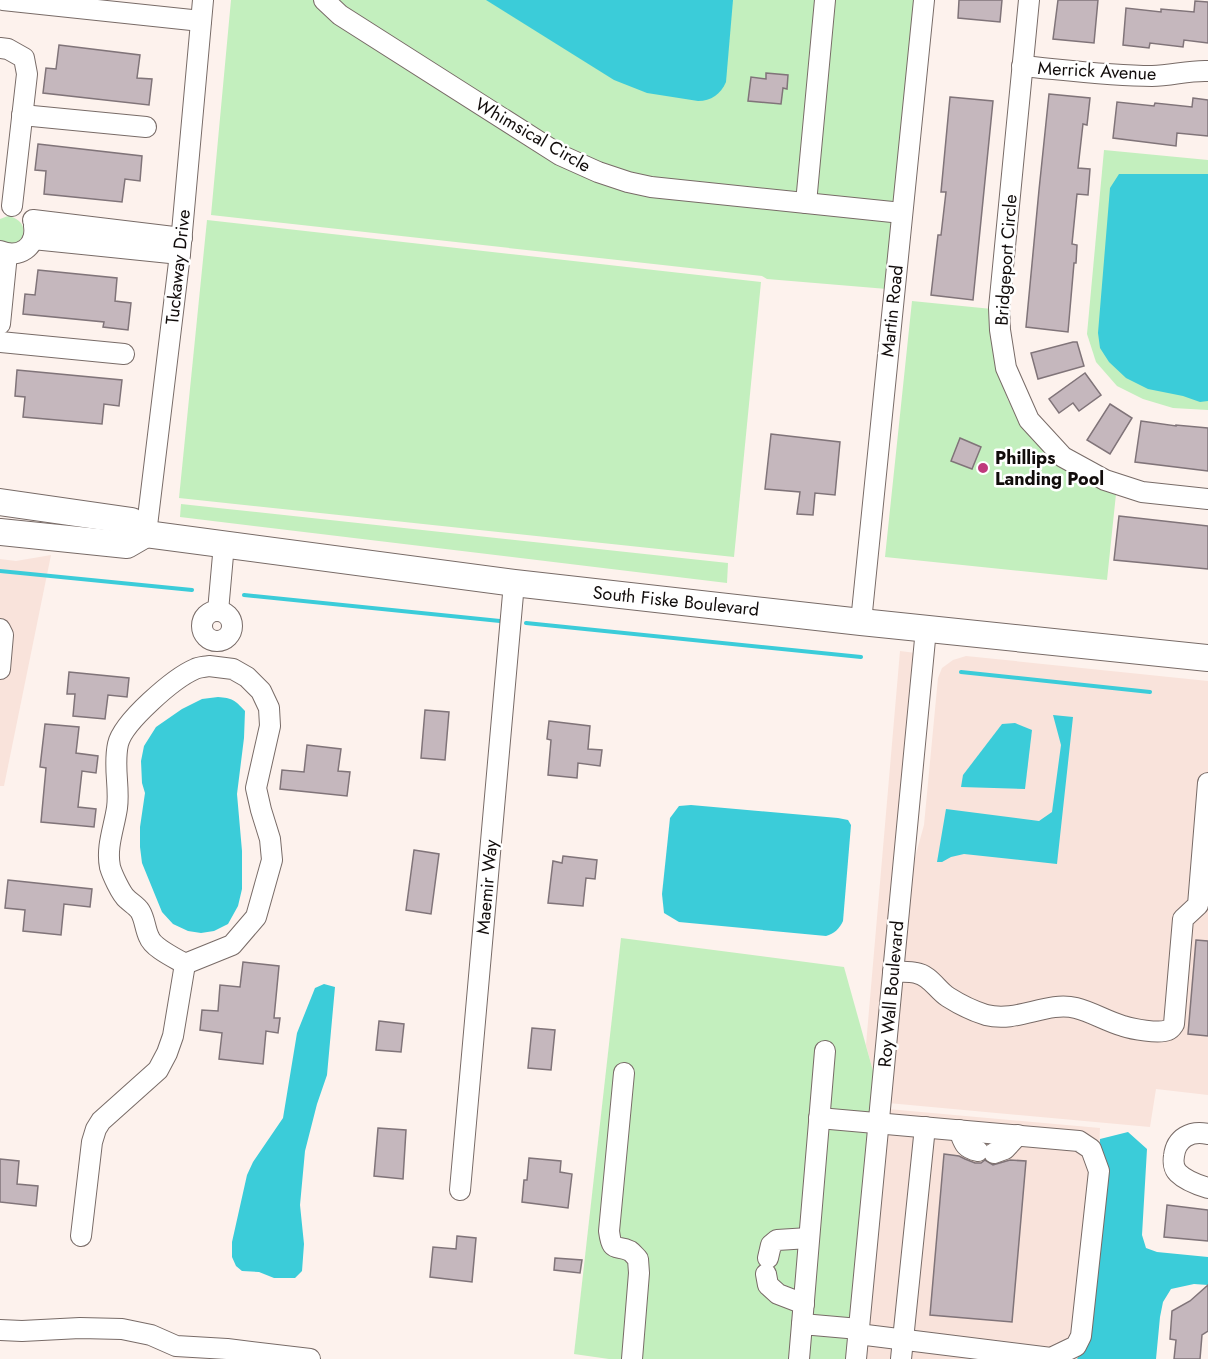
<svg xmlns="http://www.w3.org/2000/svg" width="1208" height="1359" font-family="Jost,sans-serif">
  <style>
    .built { fill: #f9e3db }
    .green { fill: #c3efbe }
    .water { fill: #3bccd9 }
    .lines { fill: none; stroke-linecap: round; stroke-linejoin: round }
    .stream { stroke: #3bccd9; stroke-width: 4 }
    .building { fill: #c5b7bd; stroke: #807479; stroke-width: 1.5 }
    .minor-casing { stroke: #786b67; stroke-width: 22 }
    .major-casing { stroke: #786b67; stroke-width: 28 }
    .minor { stroke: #fff; stroke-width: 20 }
    .major { stroke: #fff; stroke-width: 26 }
    .poi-dot { fill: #bf397c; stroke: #fff; stroke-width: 2 }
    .labels { text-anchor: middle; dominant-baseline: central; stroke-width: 5; stroke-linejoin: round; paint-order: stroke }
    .street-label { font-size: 18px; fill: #110c0b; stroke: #fff }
    .poi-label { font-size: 18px; font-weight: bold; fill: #110c0b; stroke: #fff; text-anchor: start }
  </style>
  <rect width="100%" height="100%" fill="#fdf2ed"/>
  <g class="built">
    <path d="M51,555l-47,231h-4v-227l16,2z"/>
    <path d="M900,651l16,2 -41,425 -9,-33z"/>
    <path d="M966,656l242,25v414l-52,-6 -6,38 -262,-24 20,-207 6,-35 10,-36 14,-147 4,-10 11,-8z"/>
    <path d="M888,1109l212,19 -8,201 -6,14 -9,16h-213z"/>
  </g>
  <g class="green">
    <path d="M231,0h685l-29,289 -120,-10 -5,-3 -551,-61z"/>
    <path d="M1104,150l104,10v250l-35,-2 -30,-9 -26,-13 -21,-24 -9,-28z"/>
    <path d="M8,216c17,3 21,19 7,29l-15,-1v-25z"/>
    <path d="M207,220l554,62 -27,275 -555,-59z"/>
    <path d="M912,301l80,8 7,66 9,25 16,27 45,44 31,17 16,6 -9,86 -222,-23z"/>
    <path d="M181,504l547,59 -1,20 -547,-66z"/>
    <path d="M621,938l223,29 31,111 -27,281h-239l-35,-5z"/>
  </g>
  <g class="water">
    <path d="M486,0h247l-7,82c-5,12 -15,19 -28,19l-51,-8 -33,-13z"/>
    <path d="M1119,174h89v227l-8,1 -17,-6 -35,-7 -22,-11 -17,-16 -9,-14 -2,-15 12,-145z"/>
    <path d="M218,697c14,1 17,3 27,14l-1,27 -7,56 5,57v38l-4,17 -10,18 -14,7 -13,2 -13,-2 -15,-7 -11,-12 -20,-49 -2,-16v-20l5,-34 -3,-10 -1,-22 3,-15 12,-19 26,-18 20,-10z"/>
    <path d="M1053,715l20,2 -16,147 -93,-10 -13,3 -9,5h-5l9,-53 93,12 13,-9 9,-67z"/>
    <path d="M1015,723l17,7 -7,59 -64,-2 2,-12 39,-51z"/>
    <path d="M691,805l147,13 10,2 3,5 -8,96c-3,7 -9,13 -17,15l-147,-14 -15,-9 -2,-19 8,-76 9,-12z"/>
    <path d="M324,984l11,3 -8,88 -10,29 -12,47 -5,54 4,39 -2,27 -7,7h-21l-15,-6 -17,-1 -6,-5 -4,-9v-15l15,-67 6,-13 30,-44 14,-85 18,-45z"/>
    <path d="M1128,1132l19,17 -5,86 4,13 11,4 51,5v28l-14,-1 -23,5 -8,13 -3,15 -4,42h-79l9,-16 6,-14 8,-190z"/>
  </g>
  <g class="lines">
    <g class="stream">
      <path d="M0,571l192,19"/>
      <path d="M244,595l256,26"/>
      <path d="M526,623l335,34"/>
      <path d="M961,672l189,20"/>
    </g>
  </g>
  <g class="building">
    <path d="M959,0h43l-2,22 -42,-4z"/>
    <path d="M1058,0h40l-4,43 -41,-4z"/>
    <path d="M1195,1l13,1v41l-24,-3 -1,7 -33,-4 -1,5 -26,-3 3,-37 35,4v-3l33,3z"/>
    <path d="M59,45l81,10 -3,23 15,1 -3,26 -106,-12 3,-25 10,1z"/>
    <path d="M766,73l22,2 -1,14 -4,-1 -2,16 -33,-3 3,-24 15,2z"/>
    <path d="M1049,94l41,4 -3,27 -4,-1 -5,44 12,1 -2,26 -11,-1 -5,50 5,1 -1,18h-2l-6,69 -42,-5 13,-137z"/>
    <path d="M950,97l43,4 -20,199 -42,-5 7,-60h3l5,-43h-5z"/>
    <path d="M1193,98l15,2v36l-31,-3 -1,13 -63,-8 4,-36 37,4 1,-3 37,4z"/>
    <path d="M38,144l104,12 -2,25 -15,-2 -3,23 -78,-8 2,-23 -11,-1z"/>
    <path d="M38,270l79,8 -2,23 16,2 -3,27 -25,-3 1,-5 -81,-8 2,-20 10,1z"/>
    <path d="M1073,342h4l7,24 -46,13 -7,-26z"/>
    <path d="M17,370l105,10 -3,26 -15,-2 -2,20 -79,-7 2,-20 -10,-1z"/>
    <path d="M1085,373l16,22 -22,16 -6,-8 -14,10 -10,-14z"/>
    <path d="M1110,404l22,14 -22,36 -23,-14z"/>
    <path d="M1141,421l35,5v-1l32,3v43l-73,-9z"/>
    <path d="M771,434l69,8 -5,53 -20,-2 -2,22 -16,-1 3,-22 -35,-3z"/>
    <path d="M960,438l21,9 -9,22 -21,-8z"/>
    <path d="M1119,516l89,10v43l-94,-9z"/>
    <path d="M69,672l60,6 -2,19 -19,-2 -3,24 -32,-3 2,-22h-8z"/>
    <path d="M425,710l24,2 -4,48 -24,-2z"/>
    <path d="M549,721l41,5 -2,23 14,1 -2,16 -22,-3 -1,15 -29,-3 3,-35 -4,-1z"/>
    <path d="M45,724l34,3 -3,26 22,3 -2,17 -14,-2 -4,36 18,2 -2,18 -53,-5 5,-54 -6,-1z"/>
    <path d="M307,745l34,4 -3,22 12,1 -3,24 -67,-7 2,-19 22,2z"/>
    <path d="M414,850l25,4 -8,60 -25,-4z"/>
    <path d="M563,856l34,4 -2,19 -9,-1 -3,28 -35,-3 5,-42 9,2z"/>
    <path d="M8,880l84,9 -2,18 -26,-3 -3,31 -38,-4 2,-21 -20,-2z"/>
    <path d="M1196,940l12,1v95l-20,-2z"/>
    <path d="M243,962l36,4 -5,52h6l-2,15 -12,-2 -3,33 -44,-5 3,-26 -22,-3 2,-20 16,1 2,-26 20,2z"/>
    <path d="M379,1021l25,3 -3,28 -25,-2z"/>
    <path d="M532,1028l23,2 -4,40 -23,-2z"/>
    <path d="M378,1128l28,2 -3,49 -29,-3z"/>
    <path d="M944,1154l15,2 6,3 10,4h6l4,-3 8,5 17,-5 16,1 -14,161 -82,-7z"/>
    <path d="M529,1158l32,3 -1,11 12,2 -4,34 -46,-6 2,-22h3z"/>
    <path d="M0,1159l19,2 -2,23 21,2 -2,20 -36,-4z"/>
    <path d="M1167,1205l41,5v31l-44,-4z"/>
    <path d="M457,1236l19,2 -4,44 -42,-5 3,-30 23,2z"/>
    <path d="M555,1258l27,2 -2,13 -26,-3z"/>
    <path d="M1208,1285v46l-6,4 -2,24h-26l2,-19 -6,-1 2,-28 18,-10z"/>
  </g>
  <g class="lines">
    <g class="minor-casing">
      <g id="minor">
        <path d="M3,0l198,21"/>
        <path d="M324,0l16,15 220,140 38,17 30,10 23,5 251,26"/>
        <path d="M1029,0l-30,308 1,22 6,38 23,52 34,37 42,23 37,12 66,7"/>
        <path d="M0,48l8,1 16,9 3,16 -15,132"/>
        <path d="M1022,66c43,4 87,10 130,10 19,0 37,-6 56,-5"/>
        <path d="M22,115l124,12"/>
        <path d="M806,203l19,-203"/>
        <path d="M33,220l149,18"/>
        <path d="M33,239l147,15"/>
        <path d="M0,251c19,8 37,-4 34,-25"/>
        <path d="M0,324l7,-70"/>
        <path d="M0,342l124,12"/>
        <path d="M146,534l34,-280 23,-254"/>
        <path d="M218,611l6,-67"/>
        <circle cx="217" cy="626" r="15"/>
        <path d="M861,622l63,-622"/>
        <path d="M0,629l3,6 -3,34"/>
        <path d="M209,666l24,3 14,8 14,14 8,17 1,18 -14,62 5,22 9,29 2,21 -16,57 -24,28 -47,19c-10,-6 -32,-16 -36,-27 -4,-8 -4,-18 -9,-26 -3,-5 -9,-8 -13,-12 -6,-5 -15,-25 -17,-32 -4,-20 4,-39 7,-59 3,-21 -4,-41 1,-64 5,-22 56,-66 77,-75 4,-2 9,-2 14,-3z"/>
        <path d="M893,972c7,0 16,-1 23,1 14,2 21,17 32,24 11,7 25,14 38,18 32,8 60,-14 90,-7 16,4 30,13 47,18 9,3 36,8 45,4 3,-1 4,-3 6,-6l9,-105 15,-14 10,-122"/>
        <path d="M624,1073l-15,158c3,23 7,13 21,20 3,2 5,5 8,8l1,14 -7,86"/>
        <path d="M819,1118l260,23 12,8 8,22 -18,165 -5,10 -25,12 -193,-24"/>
        <path d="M959,1130c5,13 5,18 19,21"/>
        <path d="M1208,1134c-17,-4 -32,4 -34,22 -1,6 0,13 4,17 8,8 20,12 30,15"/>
        <path d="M994,1153l11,-4 13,-14"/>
        <path d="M460,1190l54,-607"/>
        <path d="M81,1236l11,-94 4,-13 5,-8 57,-51 9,-17 6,-17 12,-72"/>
        <path d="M768,1258l3,-13 6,-5 32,-2"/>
        <path d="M766,1274l2,11 10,9 26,10"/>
        <path d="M802,1324l23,-273"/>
        <path d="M0,1330l22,1 58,-3 42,1 29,6 25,11 51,3 83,10"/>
        <path d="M799,1359l3,-35 57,5"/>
        <path d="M856,1359l70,-730"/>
        <path d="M901,1359l24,-232"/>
      </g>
    </g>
    <g class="major-casing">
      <g id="major">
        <path d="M0,502l132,19 14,13 368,49 347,39 347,36"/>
        <path d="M0,532l127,13 19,-11"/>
      </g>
    </g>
    <use href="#minor" class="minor"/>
    <use href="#major" class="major"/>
  </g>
  <circle class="poi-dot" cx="983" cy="468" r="6"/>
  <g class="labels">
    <g class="street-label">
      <text transform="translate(1097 71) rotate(3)">Merrick Avenue</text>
      <text transform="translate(533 135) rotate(30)">Whimsical Circle</text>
      <text transform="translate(1006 260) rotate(-86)">Bridgeport Circle</text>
      <text transform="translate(178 267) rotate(-84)">Tuckaway Drive</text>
      <text transform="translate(892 311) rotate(-84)">Martin Road</text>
      <text transform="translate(676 601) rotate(6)">South Fiske Boulevard</text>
      <text transform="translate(487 887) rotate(-85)">Maemir Way</text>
      <text transform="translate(891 994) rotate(-85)">Roy Wall Boulevard</text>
    </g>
    <g class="poi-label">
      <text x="995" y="458">Phillips<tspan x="995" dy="21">Landing Pool</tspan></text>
    </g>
  </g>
</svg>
